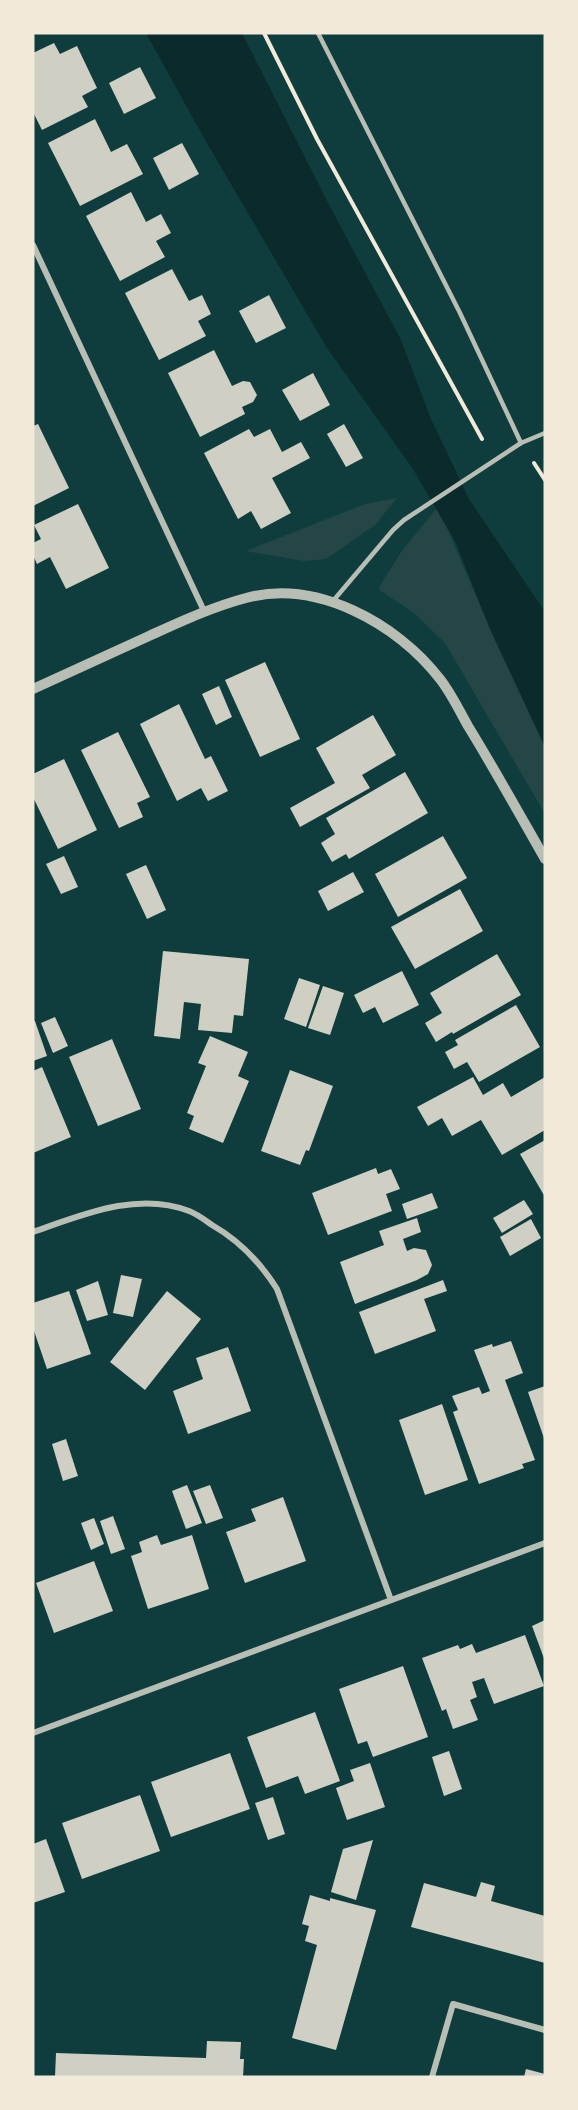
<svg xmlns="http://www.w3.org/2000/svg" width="578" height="2110" font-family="Poppins,sans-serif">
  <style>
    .green { fill: #244646 }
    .water { fill: #0a2a2b }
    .building { fill: #cfcfc3 }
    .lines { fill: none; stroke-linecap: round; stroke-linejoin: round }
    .path { stroke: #f1e9da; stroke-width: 4 }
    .service { stroke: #b8beb3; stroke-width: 4.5 }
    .minor { stroke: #b8beb3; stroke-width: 6 }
    .tertiary { stroke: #b8beb3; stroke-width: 10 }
  </style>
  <rect width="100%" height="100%" fill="#0f3d3e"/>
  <g class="green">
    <path d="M397,498l-22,27 -49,34 -22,2 -58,-10 119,-47z"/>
    <path d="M436,509l12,21 42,99 55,118v67l-100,-171 -31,-30 -36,-24 23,-37z"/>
  </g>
  <path class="water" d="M146,33h96l84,166 75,141 30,79 38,80 76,113v135l-55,-118 -35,-88 -42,-72 -86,-121 -123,-210z"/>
  <g class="building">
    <path d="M54,43l6,11 17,-8 20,42 -15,8 6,11 -46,23 -9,-18v-59z"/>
    <path d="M140,67l16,31 -32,16 -15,-31z"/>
    <path d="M95,119l16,33 16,-8 16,30 -63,32 -32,-63z"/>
    <path d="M182,143l17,31 -30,16 -16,-32z"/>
    <path d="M131,192l15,30 15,-8 10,19 -15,8 9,16 -45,24 -34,-65z"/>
    <path d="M172,269l17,32 13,-6 9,19 -13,7 8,15 -47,24 -34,-67z"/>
    <path d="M269,295l17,33 -30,15 -17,-32z"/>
    <path d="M214,350l18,36 11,-5 7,1 7,13 -4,7 -11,5 3,7 -45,23 -32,-64z"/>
    <path d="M313,373l17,32 -30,16 -18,-31z"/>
    <path d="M38,424l31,64 -36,18v-80z"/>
    <path d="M344,424l19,34 -17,9 -19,-33z"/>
    <path d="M249,429l5,8 16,-8 12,23 19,-10 9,16 -38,20 19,35 -30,16 -10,-18 -13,8 -34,-66z"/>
    <path d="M78,504l31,64 -43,21 -16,-32 -13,7 -4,-9v-12l8,-4 -7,-14z"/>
    <path d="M265,662l35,77 -40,18 -35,-77z"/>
    <path d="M219,686l13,31 -16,8 -14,-31z"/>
    <path d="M179,704l26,55 6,-3 17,35 -20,10 -7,-13 -24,13 -37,-77z"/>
    <path d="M373,715l23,40 -34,20 8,13 -70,39 -10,-19 45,-25 -19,-35z"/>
    <path d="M118,732l32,65 -13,6 6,14 -24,11 -38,-78z"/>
    <path d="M64,759l33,71 -39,19 -25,-52v-23z"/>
    <path d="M405,772l23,41 -79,46 -3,-5 -14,8 -11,-19 14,-9 -9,-16z"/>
    <path d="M443,836l24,42 -69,39 -23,-43z"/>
    <path d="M64,856l14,31 -17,7 -15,-30z"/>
    <path d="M146,865l20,45 -19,9 -21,-45z"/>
    <path d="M353,872l11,20 -36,19 -10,-20z"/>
    <path d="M460,889l23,42 -68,38 -24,-42z"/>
    <path d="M163,951l86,8 -6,57 -9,-1 -2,18 -34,-3 3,-26 -17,-2 -4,37 -26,-3z"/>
    <path d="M497,954l24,41 -68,39 -1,-2 -16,10 -11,-19 17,-10 -12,-20z"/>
    <path d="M402,971l17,34 -36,18 -8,-16 -12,6 -9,-18z"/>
    <path d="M299,978l21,7 -14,42 -22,-8z"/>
    <path d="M323,986l21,7 -14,42 -22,-7z"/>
    <path d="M516,1005l24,42 -61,35 -12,-20 -13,7 -9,-17 13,-7 -3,-5z"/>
    <path d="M55,1017l13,29 -15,7 -12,-30z"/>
    <path d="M33,1021h2l12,35 -14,5z"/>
    <path d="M210,1036l38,16 -10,24 11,5 -26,62 -34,-14 5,-13 -7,-3 19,-47 -8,-3z"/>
    <path d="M112,1039l29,70 -43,17 -29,-69z"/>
    <path d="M42,1067l29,70 -38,16v-82z"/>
    <path d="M290,1070l43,16 -24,65 -3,-1 -6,15 -39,-14z"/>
    <path d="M473,1077l10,18 20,-12 8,14 34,-20v53l-43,25 -21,-35 -29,16 -10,-18 -14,8 -11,-19z"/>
    <path d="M545,1140v57l-25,-43z"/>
    <path d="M376,1168l2,6 13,-5 9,20 -14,5 6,17 -64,24 -16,-42z"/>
    <path d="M432,1193l6,15 -31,11 -5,-15z"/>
    <path d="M524,1200l9,14 -31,19 -9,-15z"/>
    <path d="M417,1218l4,14 -18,7 4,12 7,-3 12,2 6,15 -4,9 -11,6 -62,24 -15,-42 44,-17 -5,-14z"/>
    <path d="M531,1219l10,19 -31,18 -10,-19z"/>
    <path d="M121,1275l21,4 -9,38 -20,-4z"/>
    <path d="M443,1280l4,11 -23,8 12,32 -61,23 -16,-42z"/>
    <path d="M98,1281l10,34 -21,6 -11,-31z"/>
    <path d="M69,1291l22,63 -44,15 -14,-41v-25z"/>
    <path d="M167,1291l34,28 -56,71 -35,-28z"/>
    <path d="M511,1341l12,32 -18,7 30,80 -13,4 2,4 -45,16 -26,-72 5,-2 -6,-14 27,-9 3,7 8,-3 -16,-41 18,-6 1,3z"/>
    <path d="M228,1347l23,64 -63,23 -15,-43 30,-12 -7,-21z"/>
    <path d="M545,1386v55l-17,-49z"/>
    <path d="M442,1404l26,76 -43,15 -26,-75z"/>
    <path d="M66,1439l12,37 -15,5 -11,-37z"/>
    <path d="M187,1485l15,38 -16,6 -14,-38z"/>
    <path d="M210,1485l13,33 -17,6 -13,-33z"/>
    <path d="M283,1497l23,64 -61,22 -19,-51 30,-11 -5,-12z"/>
    <path d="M113,1516l12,33 -14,5 -11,-33z"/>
    <path d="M94,1518l10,26 -13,6 -10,-27z"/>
    <path d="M157,1535l4,10 31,-10 17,54 -61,20 -17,-53 11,-4 -3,-10z"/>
    <path d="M94,1561l19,50 -59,22 -18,-50z"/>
    <path d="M545,1620v41l-13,-35z"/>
    <path d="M525,1635l19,51 -50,18 -10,-26 -12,4 5,15 -7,3 8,20 -25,9 -7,-20 -4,2 -20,-53 36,-13 2,4 12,-5 4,9z"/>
    <path d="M403,1666l25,71 -55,20 -6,-16 -9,3 -19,-55z"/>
    <path d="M315,1712l25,69 -35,13 -7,-18 -32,12 -19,-51z"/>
    <path d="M449,1751l13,38 -18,7 -12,-39z"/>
    <path d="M230,1753l20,56 -79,28 -20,-55z"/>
    <path d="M370,1763l15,44 -38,13 -11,-32 18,-7 -4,-11z"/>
    <path d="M140,1795l20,56 -78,28 -20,-56z"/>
    <path d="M273,1797l12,37 -17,6 -13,-37z"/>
    <path d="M46,1839l19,53 -32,11v-59z"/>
    <path d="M373,1840l-17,60 -25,-8 12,-43z"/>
    <path d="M481,1882l14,4 -4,15 54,15v47l-134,-36 13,-44 52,14z"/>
    <path d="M310,1895l20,6v-3l46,12 -40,140 -44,-12 25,-93 -12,-4 4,-15 -7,-2z"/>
    <path d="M207,2041l34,1 -1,17h4l-1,18h-188l1,-24 150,5z"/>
    <path d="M526,2069l19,5v3h-21z"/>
  </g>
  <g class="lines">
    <g class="path">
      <path d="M264,33l53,106 165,300"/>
      <path d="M534,463l11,17"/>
    </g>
    <g class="service">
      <path d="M318,33l142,280 61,130"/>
      <path d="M333,601l60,-71 11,-10 117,-77 24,-10"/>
    </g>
    <g class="minor">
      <path d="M33,245l171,366"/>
      <path d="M33,1232c49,-17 104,-41 156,-21 8,3 16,9 23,14 28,16 48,37 65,64l114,311"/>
      <path d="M33,1733l512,-190"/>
      <path d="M432,2077l21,-73 92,26"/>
    </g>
    <path class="tertiary" d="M33,689c39,-18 77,-35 116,-53 31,-14 63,-29 97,-38 70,-19 151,25 194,81 11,14 19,31 28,47 27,44 52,89 77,133"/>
  </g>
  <rect width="578" height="2110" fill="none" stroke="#f1e9da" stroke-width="69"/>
</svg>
